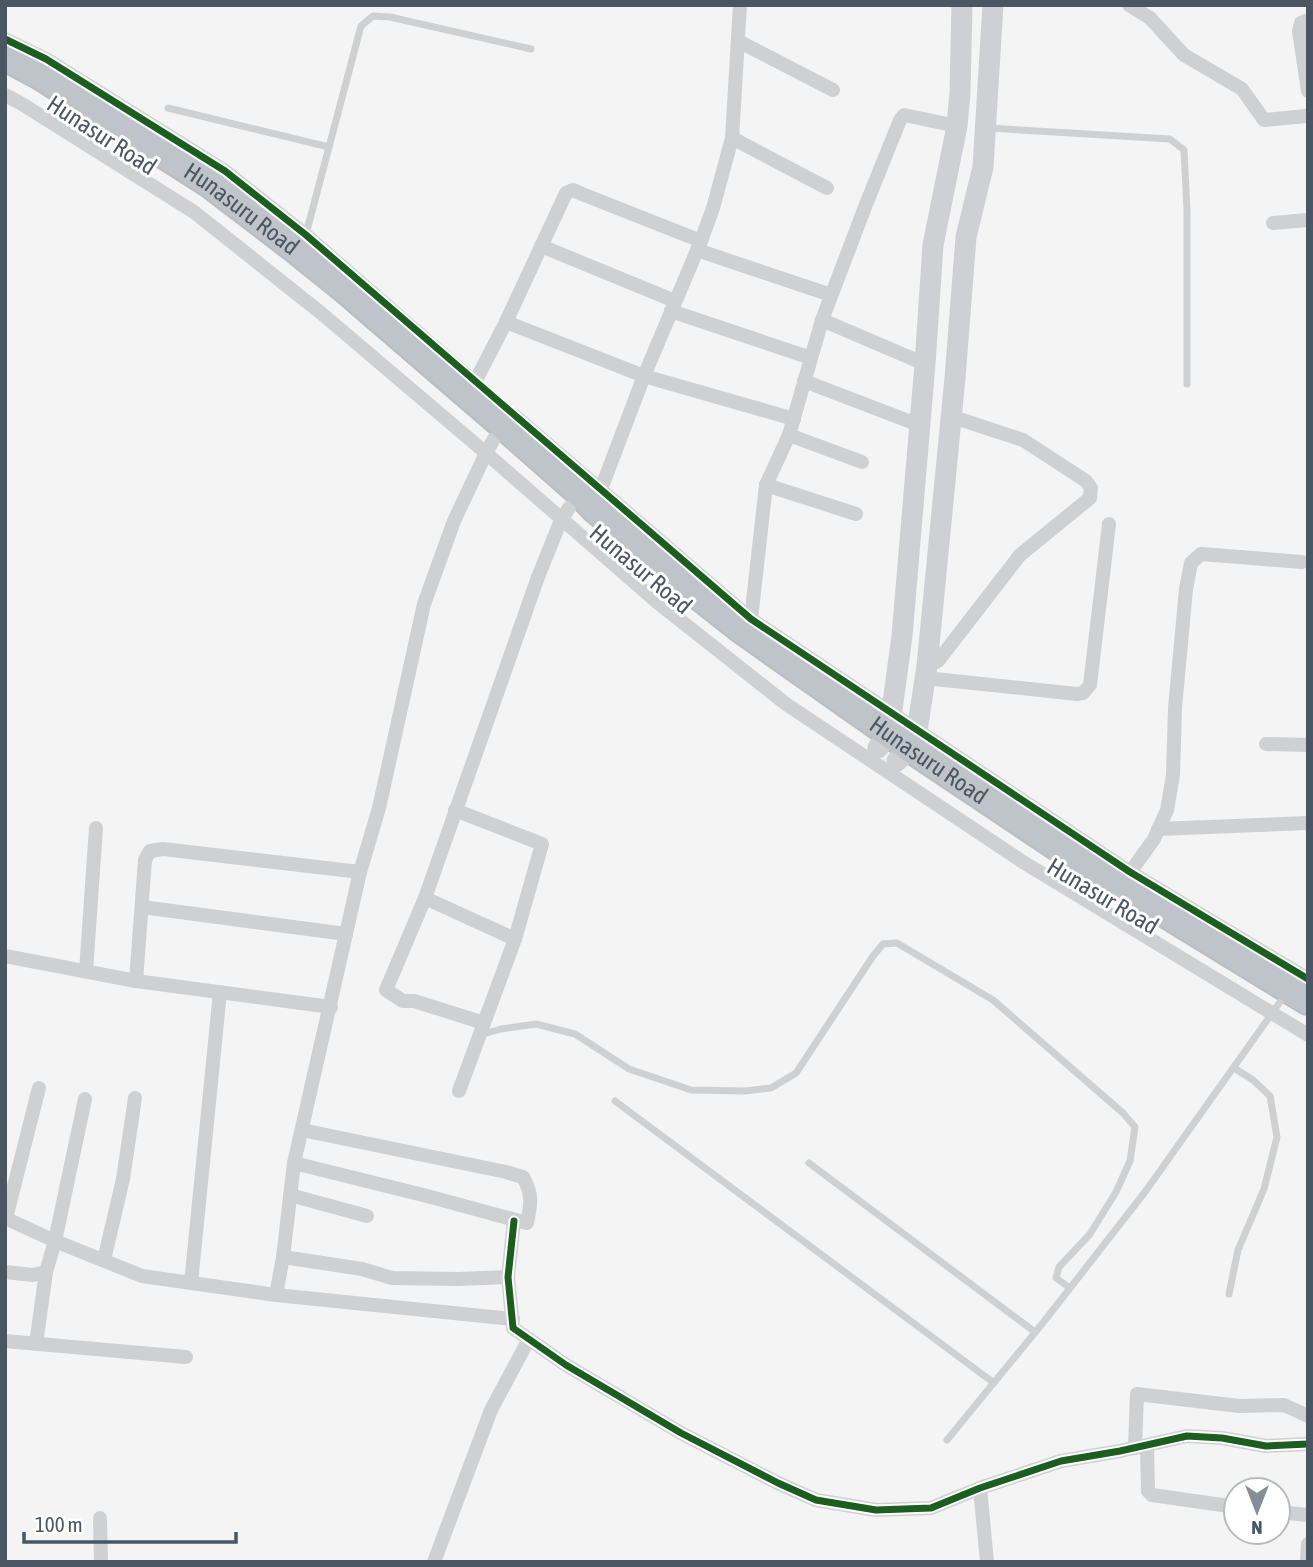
<svg xmlns="http://www.w3.org/2000/svg" width="1313" height="1567" font-family="'Asap Condensed',sans-serif">
  <style>
    .lines { fill: none; stroke-linecap: round; stroke-linejoin: round }
    .highway-casing { stroke: #b9bec3; stroke-width: 32 }
    .lane { stroke: #ced0d2; stroke-width: 7 }
    .street { stroke: #ced0d2; stroke-width: 14 }
    .secondary { stroke: #ced0d4; stroke-width: 21 }
    .highway { stroke: #bec4c9; stroke-width: 28 }
    .cycleway-casing { stroke: #fff; stroke-width: 11 }
    .cycleway { stroke: #1b5e20; stroke-width: 7 }
    .labels { text-anchor: middle; dominant-baseline: central; stroke-width: 6; stroke-linejoin: round; paint-order: stroke }
    .street-label { font-size: 24px; fill: #4a5661; stroke: #fff }
  </style>
  <rect width="100%" height="100%" fill="#f4f4f4"/>
  <g class="lines">
    <g class="highway-casing">
      <g id="highway">
        <path id="s1" d="M5,56l34,18 171,109 85,65 51,41 158,136 75,66 16,17 77,66 70,55 169,119 154,103 243,149"/>
      </g>
    </g>
    <g class="lane">
      <path d="M168,108l161,39"/>
      <path d="M988,128l182,11 14,11 3,60v174"/>
      <path d="M306,234l55,-208 12,-10 17,1 141,32"/>
      <path d="M480,1035l21,-6 35,-5 39,10 54,35 62,21 54,1 26,-3 25,-15 77,-117 10,-12 14,-1 96,57 130,113 12,14 -5,34 -14,31 -26,42 -31,33 -3,11 14,10"/>
      <path d="M615,1101l379,282"/>
      <path d="M809,1163l226,169"/>
      <path d="M1229,1294l9,-44 26,-61 13,-52 -7,-41 -17,-16 -19,-12"/>
      <path d="M947,1440l95,-116 103,-132 135,-190"/>
    </g>
    <g class="street">
      <path d="M1129,5l21,13 34,37 58,34 22,31 42,-4 2,-1"/>
      <path d="M1308,20l-7,3 -2,8 9,60"/>
      <path d="M5,39l41,20 179,112 81,64 179,156"/>
      <path d="M738,41l95,49"/>
      <path d="M5,95l17,9 172,108 127,101 165,140 171,149 129,102 237,158 285,173"/>
      <path d="M732,138l95,50"/>
      <path d="M1273,223l35,-3"/>
      <path d="M541,246l134,55"/>
      <path d="M697,250l134,45"/>
      <path d="M671,311l140,47"/>
      <path d="M822,320l43,-113 35,-87 4,-5 53,11"/>
      <path d="M506,322l60,-129 7,-3 9,4 119,47"/>
      <path d="M804,381l115,44"/>
      <path d="M470,389l5,-7 31,-60 138,54 150,43"/>
      <path d="M514,415l237,204 379,253 178,107"/>
      <path d="M789,435l73,27"/>
      <path d="M766,485l90,29"/>
      <path d="M598,497l46,-121 57,-135 12,-33 19,-70 8,-133"/>
      <path d="M746,625l5,-6 15,-134 23,-50 33,-115 103,44"/>
      <path d="M927,666l11,-5 82,-106 70,-57 1,-10 -5,-7 -63,-41 -73,-24"/>
      <path d="M925,678l152,16 6,-1 7,-8 19,-161"/>
      <path d="M1266,744l42,1"/>
      <path d="M455,810l87,34 -27,95 -56,152"/>
      <path d="M1158,829l150,-6"/>
      <path d="M1126,878l28,-39 13,-29 6,-35 2,-67 11,-119 5,-26 10,-9 101,8"/>
      <path d="M425,898l90,41"/>
      <path d="M142,907l204,27"/>
      <path d="M5,956l131,25 195,26"/>
      <path d="M86,971l10,-143"/>
      <path d="M136,981l9,-121 5,-9 13,-2 197,23"/>
      <path d="M484,1023l-70,-22h-11l-17,-11 39,-92 113,-321 23,-57 8,-12"/>
      <path d="M294,1163l133,33 100,27c4,-19 6,-28 -4,-46l-17,-5 -204,-42"/>
      <path d="M290,1195l77,21"/>
      <path d="M5,1218l50,23 87,35 134,19 237,24"/>
      <path d="M6,1218l33,-130"/>
      <path d="M514,1221l-6,56 5,51 53,37 115,68 97,50 38,17 60,10 55,-2 49,-20 81,-27 59,-10 67,-15 35,2 44,8 42,-2"/>
      <path d="M283,1257l79,12 30,9 66,1 50,-2"/>
      <path d="M104,1260l19,-81 12,-81"/>
      <path d="M5,1272l28,3 13,-3 9,-31 30,-142"/>
      <path d="M191,1283l29,-291"/>
      <path d="M276,1295l7,-38 11,-94 66,-291 19,-64 45,-204 30,-83 32,-68 8,-14"/>
      <path d="M5,1341l181,16"/>
      <path d="M36,1344l10,-72"/>
      <path d="M1147,1446l1,45 4,4 84,12"/>
      <path d="M1135,1448l2,-54 102,12 45,-1 24,11"/>
      <path d="M980,1488l7,74"/>
      <path d="M1278,1512l30,3"/>
      <path d="M100,1518l1,44"/>
      <path d="M434,1562l57,-152 38,-71"/>
      <path d="M1307,1562l1,-18"/>
    </g>
    <g class="secondary">
      <path d="M878,748l11,-16 13,-96 23,-272 8,-119 24,-119 3,-33 2,-88"/>
      <path d="M897,761l14,-13 6,-17 10,-65 28,-288 11,-141 17,-70 10,-162"/>
    </g>
    <use href="#highway" class="highway"/>
    <g class="cycleway-casing">
      <g id="cycleway">
        <path d="M5,39l41,20 179,112 81,64 445,384 379,253 178,107"/>
        <path d="M514,1221l-6,56 5,51 53,37 115,68 97,50 38,17 60,10 55,-2 49,-20 81,-27 59,-10 67,-15 35,2 44,8 42,-2"/>
      </g>
    </g>
    <use href="#cycleway" class="cycleway"/>
  </g>
  <g class="labels">
    <g class="street-label">
      <text transform="translate(102 135) rotate(33)">Hunasur Road</text>
      <text stroke="none"><textPath href="#s1" startOffset="282">Hunasuru Road</textPath></text>
      <text transform="translate(641 569) rotate(40)">Hunasur Road</text>
      <text stroke="none"><textPath href="#s1" startOffset="1164">Hunasuru Road</textPath></text>
      <text transform="translate(1103 896) rotate(31)">Hunasur Road</text>
    </g>
  </g>
  <rect width="1313" height="1567" fill="none" stroke="#4a5661" stroke-width="14"/>
  <g transform="translate(1257 1511) rotate(180)"><circle r="33" fill="#ffffff" stroke="#b7bbc0" stroke-width="2"/>
  <path d="M0-5L12 26L0 18L-12 26Z" fill="#868d94"/>
  <text y="-10" font-size="19" font-weight="bold" text-anchor="middle" fill="#4a5661">N</text>
  </g>
  <path d="M24 1532v10h212v-10" fill="none" stroke="#4a5661" stroke-width="3.5"/>
  <text x="35" y="1532" font-size="21" fill="#4a5661" stroke="#ffffff" stroke-width="5" paint-order="stroke">100 m</text>
</svg>
